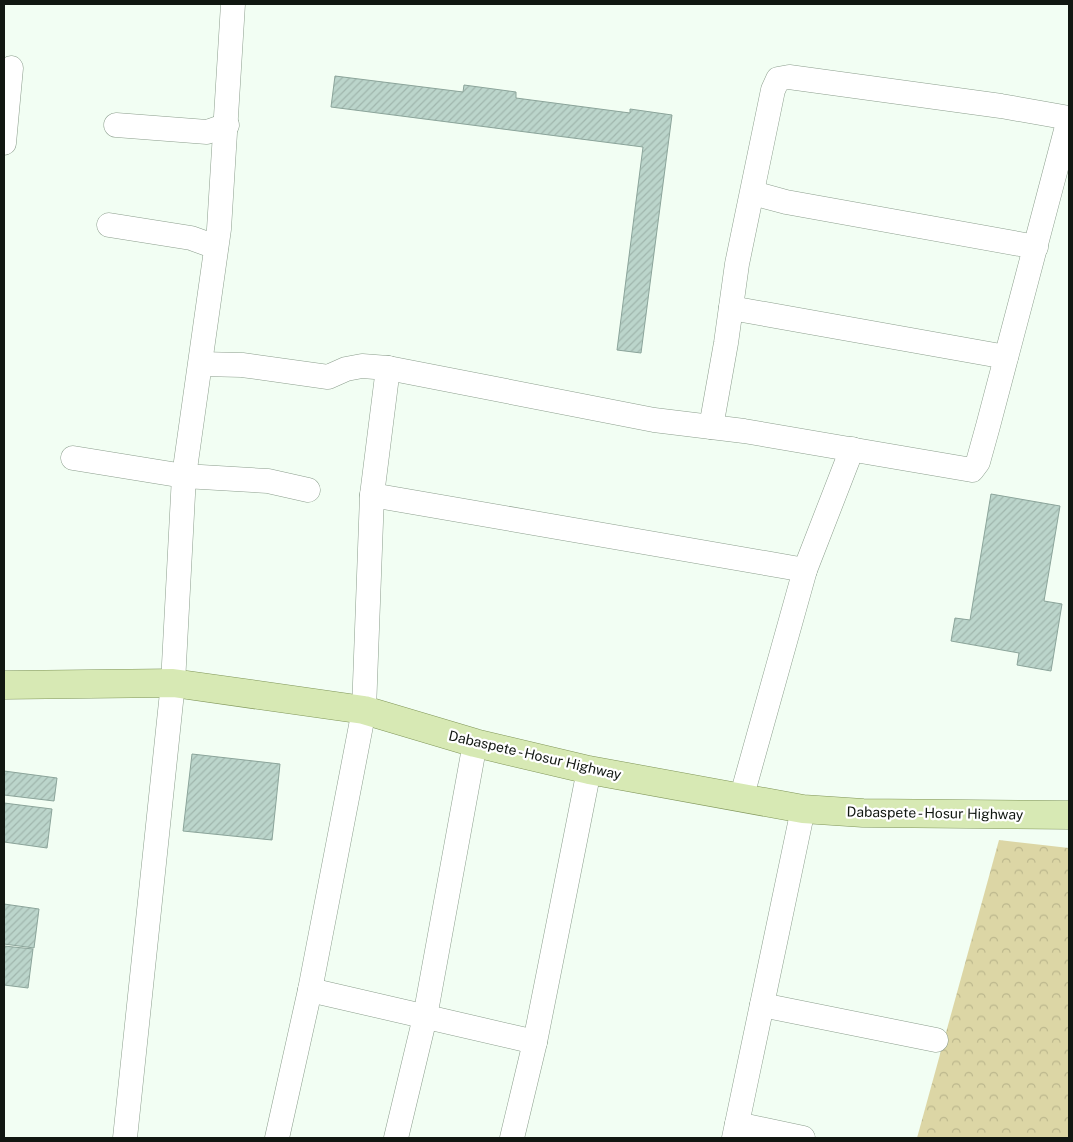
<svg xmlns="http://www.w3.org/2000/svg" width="1073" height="1142" font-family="'Public Sans',sans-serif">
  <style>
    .park { fill: url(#park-crowns) }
    .building { fill: url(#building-hatch); stroke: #8ba49a }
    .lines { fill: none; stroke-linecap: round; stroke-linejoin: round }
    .minor-casing { stroke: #8c9e8d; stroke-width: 25 }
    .major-casing { stroke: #81965a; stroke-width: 29 }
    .minor { stroke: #fff; stroke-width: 24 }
    .major { stroke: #d7e9b4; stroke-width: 28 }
    .labels { text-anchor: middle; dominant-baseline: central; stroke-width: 4.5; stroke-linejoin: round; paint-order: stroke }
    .street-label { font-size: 14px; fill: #111711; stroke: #fff }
  </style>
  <defs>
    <pattern id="park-crowns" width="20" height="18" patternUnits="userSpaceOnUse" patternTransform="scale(1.25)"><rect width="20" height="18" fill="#dcd6a5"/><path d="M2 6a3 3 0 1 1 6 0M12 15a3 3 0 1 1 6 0" fill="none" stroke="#bcb78d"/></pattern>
    <pattern id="building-hatch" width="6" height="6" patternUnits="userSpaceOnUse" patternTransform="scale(1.25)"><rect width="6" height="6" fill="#bbd5cb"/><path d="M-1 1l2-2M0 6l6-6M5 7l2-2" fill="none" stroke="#a0b6ad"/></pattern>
  </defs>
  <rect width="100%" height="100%" fill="#f2fef3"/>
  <path class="park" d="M999,840l70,8v290h-152z"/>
  <g class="building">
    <path d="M335,76l128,16 1,-7 52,7v6l114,15v-4l42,6 -31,238 -24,-3 26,-203 -312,-40z"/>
    <path d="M991,494l69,12 -16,95 18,3 -11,67 -34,-6 2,-12 -68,-12 4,-23 15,2z"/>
    <path d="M192,754l88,10 -8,76 -89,-9z"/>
    <path d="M4,771l53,7 -3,23 -50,-6z"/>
    <path d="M4,803l48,6 -5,39 -43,-6z"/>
    <path d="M4,904l35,5 -5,39 -30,-4z"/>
    <path d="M4,946l29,3 -5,39 -24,-3z"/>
  </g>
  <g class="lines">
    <g class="minor-casing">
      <g id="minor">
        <path d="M116,125l91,7 20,-7"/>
        <path d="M4,143l7,-75"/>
        <path d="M753,193l33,9 250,45"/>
        <path d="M109,225l82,13 25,9"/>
        <path d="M731,308l275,49"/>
        <path d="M201,364l41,1 86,12 18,-8 16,-3 26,2 266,52 90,11 228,39 6,-8 10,-36 81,-307"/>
        <path d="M711,427l15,-84 11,-79 36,-174 5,-11 11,-2 212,29 68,12"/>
        <path d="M73,458l111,18 84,5 40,9"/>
        <path d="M372,495l433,75"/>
        <path d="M741,799l64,-229 47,-121"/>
        <path d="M310,990l225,52"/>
        <path d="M762,1005l174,35"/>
        <path d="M737,1124l66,14"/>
        <path d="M125,1138l48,-455 11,-207 35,-247 14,-225"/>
        <path d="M277,1138l33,-148 54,-280 8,-215 16,-127"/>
        <path d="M396,1138l29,-121 50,-274"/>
        <path d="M512,1138l23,-96 54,-272"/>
        <path d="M734,1138l69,-329"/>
      </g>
    </g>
    <g class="major-casing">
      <path id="major" d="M4,685l169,-2 191,27 111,33 114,27 214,39 60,4 206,2"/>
    </g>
    <use href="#minor" class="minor"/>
    <use href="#major" class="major"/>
  </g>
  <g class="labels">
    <g class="street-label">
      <text transform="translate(535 755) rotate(13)">Dabaspete - Hosur Highway</text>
      <text transform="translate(935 813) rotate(1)">Dabaspete - Hosur Highway</text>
    </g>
  </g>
  <rect width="1073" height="1142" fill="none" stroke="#111711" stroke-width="10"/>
</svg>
